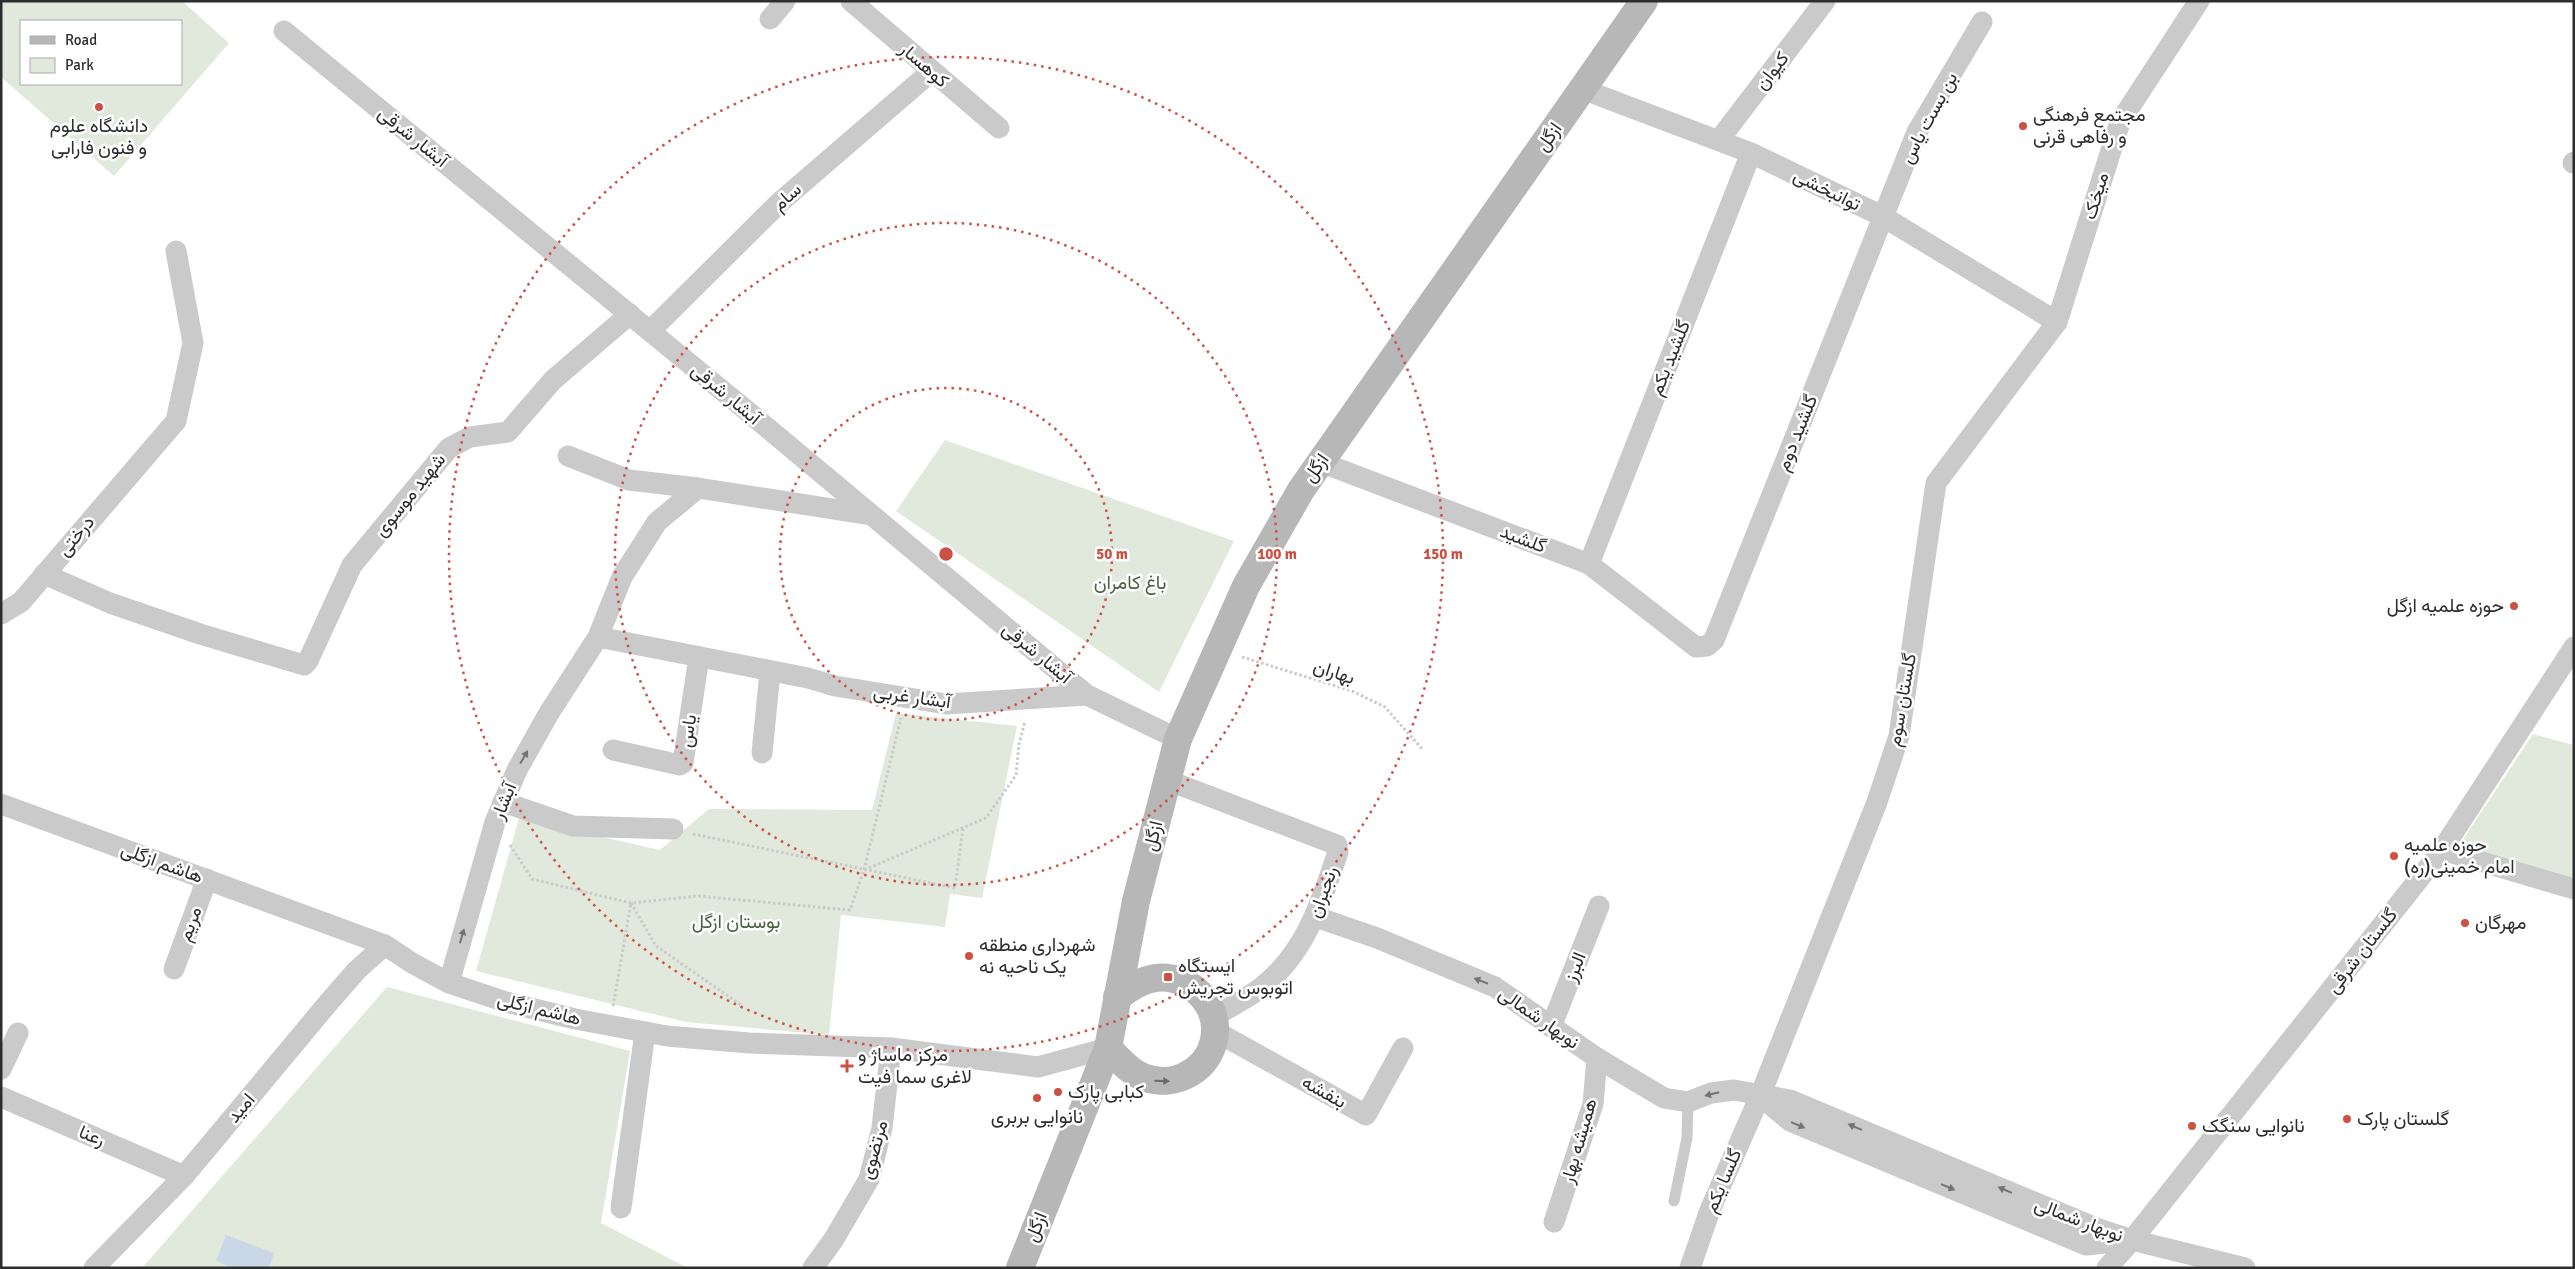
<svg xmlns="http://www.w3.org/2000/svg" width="2575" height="1269" font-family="Signika,Vazirmatn,sans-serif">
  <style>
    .green { fill: #e1e9dc; fill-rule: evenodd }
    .water { fill: #cad7e6 }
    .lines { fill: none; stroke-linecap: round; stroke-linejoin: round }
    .path { stroke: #cacaca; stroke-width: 3; stroke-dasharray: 2.5 2.5; stroke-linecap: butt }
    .lane { stroke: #cacaca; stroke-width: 11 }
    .street { stroke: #cacaca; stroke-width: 21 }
    .secondary { stroke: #b7b7b7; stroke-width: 28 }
    .oneway { fill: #747474 }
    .oneway2 { fill: #6b6b6b }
    .ring { fill: none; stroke: #ce5044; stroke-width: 2.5; stroke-dasharray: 2.5 5 }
    .poi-dot { fill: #ce5044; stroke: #fff; stroke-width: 2 }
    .labels { text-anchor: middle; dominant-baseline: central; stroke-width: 5; stroke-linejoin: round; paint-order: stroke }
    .street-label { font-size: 19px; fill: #2d2d2d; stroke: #fff }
    .poi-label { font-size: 19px; fill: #2d2d2d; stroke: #fff; text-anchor: start }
    .park-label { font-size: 19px; fill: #4b6340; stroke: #fff }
    .centre { fill: #ce5044; stroke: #fff; stroke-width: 2.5 }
    .ring-label { font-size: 15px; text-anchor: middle; font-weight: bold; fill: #ce5044; stroke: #fff; stroke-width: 5; stroke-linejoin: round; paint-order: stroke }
  </style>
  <rect width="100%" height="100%" fill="#fff"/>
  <g class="green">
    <path d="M1,1h181l47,42 -115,133 -113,-99zM21,21h160v63h-160z"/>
    <path d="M945,440l289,101 -75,151 -263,-181z"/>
    <path d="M896,713l121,13 -35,172 -32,-4 -5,33 -104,-12 -12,120 -143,-13 -210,-51 43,-153 141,32 49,-41 163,1z"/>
    <path d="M2533,734l41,11v133l-114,-34z"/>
    <path d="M387,987l243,64 -29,172 87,45h-546z"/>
  </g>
  <path class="water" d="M226,1235l48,18 -5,15h-36l-17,-7z"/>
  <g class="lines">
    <g class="path">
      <path d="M1242,657l110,34 33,16 38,43"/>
      <path d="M693,834l262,54 8,-60"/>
      <path d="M510,845l22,34 99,24 67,-7 152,14 14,-40 122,-52 30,-43 3,-31 6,-23"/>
      <path d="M864,870l37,-152"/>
      <path d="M631,903l25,43 85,59"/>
      <path d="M613,1006l18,-103"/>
    </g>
    <path class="lane" d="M1674,1201l13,-63 1,-36"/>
    <g class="street">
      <path d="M851,1l148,127"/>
      <path d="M770,19l15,-18"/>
      <path d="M284,31l462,379 341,285 91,44"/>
      <path d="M1582,89l169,64 131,63 175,106"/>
      <path d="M1719,140l106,-139"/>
      <path d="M2573,163l1,-1"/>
      <path d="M650,331l129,-128 153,-132"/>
      <path d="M568,456l61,24 69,8"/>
      <path d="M1320,462l269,102 107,83 11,-1 7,-6 203,-508 65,-110"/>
      <path d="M1589,564l162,-411"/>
      <path d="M44,574l66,29 90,31 104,31 4,-4 44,-96 97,-117 21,-11 38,-5 45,-52 77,-66"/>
      <path d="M1,614l20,-12 155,-181 17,-78 -17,-92"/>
      <path d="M598,637l210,41 27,8 111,18 141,-9"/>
      <path d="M613,750l67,15 3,-2 16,-106"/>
      <path d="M762,753l8,-81"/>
      <path d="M1167,780l170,65 1,7c-17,50 -32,100 -76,135 -14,11 -33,20 -48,30"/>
      <path d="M503,802l70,24 100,3"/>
      <path d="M1,804l384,141 27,18 37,20 57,19 69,17 92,17 82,7 142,5 147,19 70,-19"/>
      <path d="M2442,850l132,39"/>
      <path d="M1316,917l61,21 118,49 102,71 67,40 24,4 23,-9 23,-3 56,10 306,128 36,12 113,28"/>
      <path d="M174,969l33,-90"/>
      <path d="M449,983l46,-161 22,-52 32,-57 49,-76 24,-60 35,-55 41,-34 173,27"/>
      <path d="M1551,1027l48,-121"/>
      <path d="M1215,1031l151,84 37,-67"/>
      <path d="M1,1069l17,-36"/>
      <path d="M1760,1096l30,25 296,124 38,-4"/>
      <path d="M1,1097l183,79"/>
      <path d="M621,1208l24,-176"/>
      <path d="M1554,1222l39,-118 4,-46"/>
      <path d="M94,1268l90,-92 145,-174 28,-32 28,-25"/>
      <path d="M813,1268l21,-29 35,-60 13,-51 9,-80"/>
      <path d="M1690,1268l20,-58 50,-114 117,-294 22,-66 37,-253 121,-161 63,-200 79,-121"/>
      <path d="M2107,1268l25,-28 310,-390 132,-203"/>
    </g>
    <g class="secondary">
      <path d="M1108,1048c10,10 21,24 35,29 33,13 70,-9 72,-45 2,-35 -35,-63 -68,-52 -11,3 -21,11 -30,17"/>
      <path d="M1020,1268l88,-220 28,-147 42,-162 68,-153 55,-96 343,-489"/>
    </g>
  </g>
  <defs><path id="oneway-solid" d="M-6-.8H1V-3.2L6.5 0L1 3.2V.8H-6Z" transform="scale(1.25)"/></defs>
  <g class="oneway">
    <use href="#oneway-solid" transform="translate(524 757) rotate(-60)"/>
    <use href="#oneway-solid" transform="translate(462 936) rotate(-74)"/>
    <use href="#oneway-solid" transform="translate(1481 981) rotate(-159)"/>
    <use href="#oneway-solid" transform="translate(1712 1094) rotate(166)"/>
    <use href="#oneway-solid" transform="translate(1798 1125) rotate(23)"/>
    <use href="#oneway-solid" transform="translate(1855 1127) rotate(-157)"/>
    <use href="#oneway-solid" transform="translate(1948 1187) rotate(23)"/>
    <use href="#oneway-solid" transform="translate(2005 1190) rotate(-157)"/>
  </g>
  <use class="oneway2" href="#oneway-solid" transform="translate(1162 1081) rotate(1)"/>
  <g class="ring">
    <circle cx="946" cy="554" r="166"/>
    <circle cx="946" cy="554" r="331"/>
    <circle cx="946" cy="554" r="497"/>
  </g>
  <g class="poi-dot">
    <circle cx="99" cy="107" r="5"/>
    <circle cx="2023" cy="126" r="5"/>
    <circle cx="2514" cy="606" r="5"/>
    <circle cx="2394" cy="856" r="5"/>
    <circle cx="2465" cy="923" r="5"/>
    <circle cx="969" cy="956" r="5"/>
    <rect x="1163" y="972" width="10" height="10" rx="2.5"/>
    <path d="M844.5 1058.5h5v5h5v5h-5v5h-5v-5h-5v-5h5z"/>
    <circle cx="1058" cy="1092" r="5"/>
    <circle cx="1037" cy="1098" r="5"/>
    <circle cx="2347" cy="1119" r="5"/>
    <circle cx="2192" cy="1126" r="5"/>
  </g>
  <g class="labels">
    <g class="street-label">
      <text transform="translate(924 65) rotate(41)">کوهسار</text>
      <text transform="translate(1772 71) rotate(-52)">کیوان</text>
      <text transform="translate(1929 118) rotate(-62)">بن بست یاس</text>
      <text transform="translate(413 137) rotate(39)">آبشار شرقی</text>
      <text transform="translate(1549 137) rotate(-55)">ازگل</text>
      <text transform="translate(1827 190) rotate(26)">توانبخشی</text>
      <text transform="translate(2096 196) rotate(-73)">میخک</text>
      <text transform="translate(787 197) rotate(-42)">سام</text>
      <text transform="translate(1670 358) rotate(-68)">گلشيد يكم</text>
      <text transform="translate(726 394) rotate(40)">آبشار شرقی</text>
      <text transform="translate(1797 433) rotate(-68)">گلشيد دوم</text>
      <text transform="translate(1316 468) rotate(-55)">ازگل</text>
      <text transform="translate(410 495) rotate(-51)">شهید موسوی</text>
      <text transform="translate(76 536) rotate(-50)">درختی</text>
      <text transform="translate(1523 539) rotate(21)">گلشید</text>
      <text transform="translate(1037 653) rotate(40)">آبشار شرقی</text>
      <text transform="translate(1334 672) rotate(18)">بهاران</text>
      <text transform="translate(912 697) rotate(8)">آبشار غربی</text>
      <text transform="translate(1902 700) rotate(-80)">گلستان سوم</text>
      <text transform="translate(688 731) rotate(-82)">یاس</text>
      <text transform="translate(504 801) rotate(-68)">آبشار</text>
      <text transform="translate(1153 836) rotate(-76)">ازگل</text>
      <text transform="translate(162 863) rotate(20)">هاشم ازگلی</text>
      <text transform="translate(1323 892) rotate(-70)">رنجبران</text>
      <text transform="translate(190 924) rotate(-70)">مریم</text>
      <text transform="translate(2362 951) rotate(-52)">گلستان شرقی</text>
      <text transform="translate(1575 967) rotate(-68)">البرز</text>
      <text transform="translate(539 1009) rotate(14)">هاشم ازگلی</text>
      <text transform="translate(1539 1018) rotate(35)">نوبهار شمالی</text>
      <text transform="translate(1324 1092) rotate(29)">بنفشه</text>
      <text transform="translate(241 1108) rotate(-50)">امید</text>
      <text transform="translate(92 1136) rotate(23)">رعنا</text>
      <text transform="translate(1579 1141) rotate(-74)">همیشه بهار</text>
      <text transform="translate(874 1150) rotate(-75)">مرتضوی</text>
      <text transform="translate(1723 1181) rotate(-67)">گلسا يكم</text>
      <text transform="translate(2079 1220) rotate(21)">نوبهار شمالی</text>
      <text transform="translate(1036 1227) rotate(-68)">ازگل</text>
    </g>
    <g class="poi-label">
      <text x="2033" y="115">مجتمع فرهنگی<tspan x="2033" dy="22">و رفاهی قرنی</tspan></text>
      <text x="99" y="126" text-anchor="middle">دانشگاه علوم<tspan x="99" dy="22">و فنون فارابی</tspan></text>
      <text x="2504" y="606" text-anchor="end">حوزه علمیه ازگل</text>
      <text x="2404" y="845">حوزه علمیه<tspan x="2404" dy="22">امام خمینی(ره)</tspan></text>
      <text x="2475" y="923">مهرگان</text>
      <text x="979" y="945">شهرداری منطقه<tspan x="979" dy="22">یک ناحیه نه</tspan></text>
      <text x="1178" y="966">ایستگاه<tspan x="1178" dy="22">اتوبوس تجریش</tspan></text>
      <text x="858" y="1055">مرکز ماساژ و<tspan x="858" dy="22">لاغری سما فیت</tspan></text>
      <text x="1068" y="1092">کبابی پارک</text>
      <text x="1037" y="1117" text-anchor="middle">نانوایی بربری</text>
      <text x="2357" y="1119">گلستان پارک</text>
      <text x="2202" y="1126">نانوایی سنگک</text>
    </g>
    <g class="park-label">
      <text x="1130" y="583">باغ کامران</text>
      <text x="736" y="922">بوستان ازگل</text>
    </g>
  </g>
  <circle cx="946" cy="554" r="8" class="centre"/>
  <g class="ring-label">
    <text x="1112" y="559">50 m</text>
    <text x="1277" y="559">100 m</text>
    <text x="1443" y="559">150 m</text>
  </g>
  <rect width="2575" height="1269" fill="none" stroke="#2d2d2d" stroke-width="5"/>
  <rect x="20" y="20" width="162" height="65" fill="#ffffff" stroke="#ababab"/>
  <rect x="30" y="36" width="25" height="8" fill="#b7b7b7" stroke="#ababab"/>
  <text x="65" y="45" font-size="15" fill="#2d2d2d">Road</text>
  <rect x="30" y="58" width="25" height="15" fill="#e1e9dc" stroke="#ababab"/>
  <text x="65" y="70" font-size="15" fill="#2d2d2d">Park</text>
</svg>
